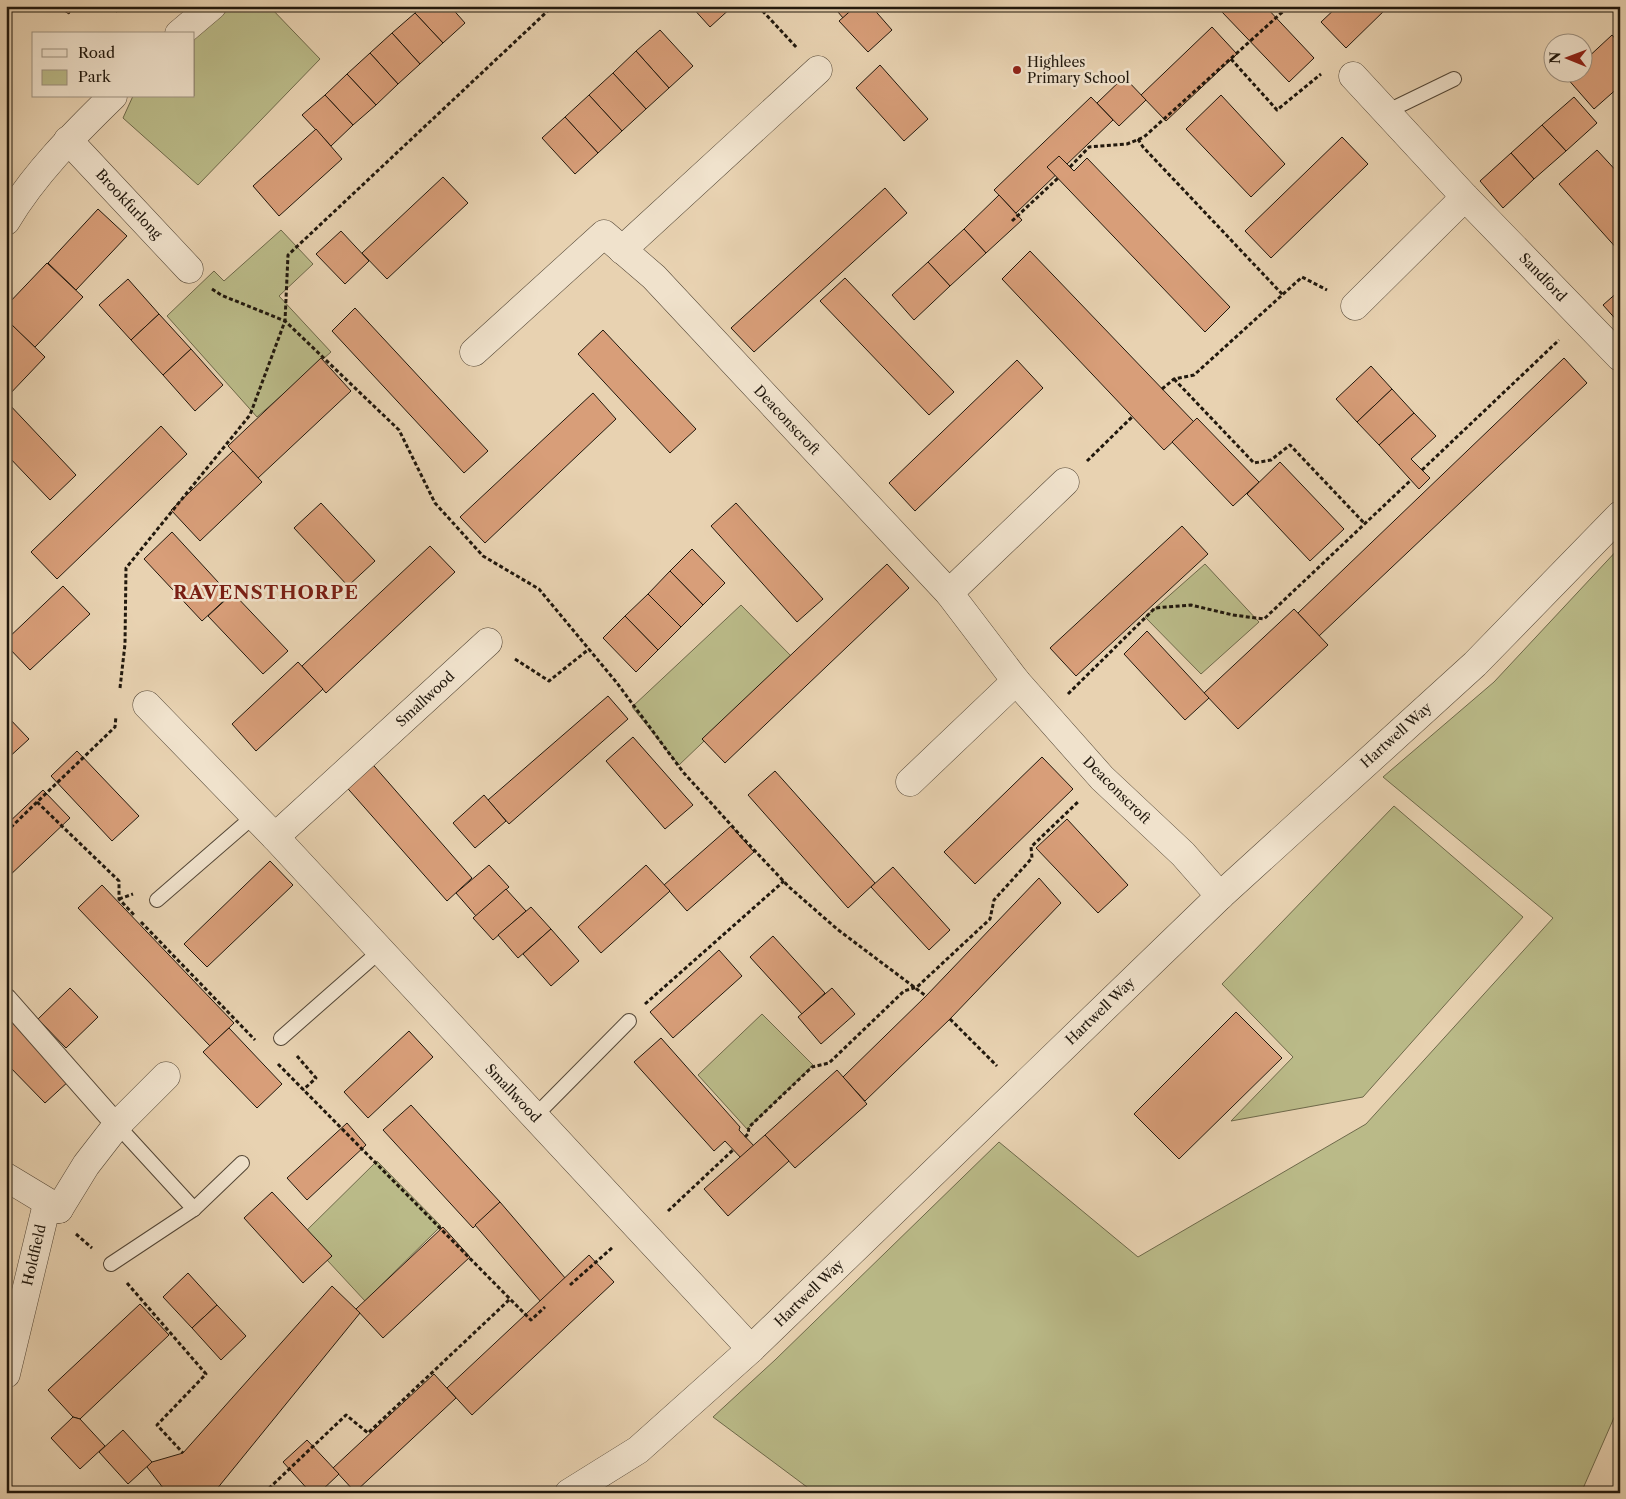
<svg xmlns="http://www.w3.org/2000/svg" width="1626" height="1499" font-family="'Libre Caslon Text',serif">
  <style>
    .green { fill: #baba88; stroke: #6e694a }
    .building { fill: #d89e79; stroke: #21180d }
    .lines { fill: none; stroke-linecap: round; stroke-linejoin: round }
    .service-casing { stroke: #534636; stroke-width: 16 }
    .pedestrian-casing { stroke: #534636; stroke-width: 23 }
    .minor-casing { stroke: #534636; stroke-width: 29 }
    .tertiary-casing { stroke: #534636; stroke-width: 29 }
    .path { stroke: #21180d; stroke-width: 3; stroke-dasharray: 4 2.5; stroke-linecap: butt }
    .service { stroke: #f0e2cc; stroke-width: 14 }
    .pedestrian { stroke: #f0e2cc; stroke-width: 21 }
    .minor { stroke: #f0e2cc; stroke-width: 28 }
    .tertiary { stroke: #f0e2cc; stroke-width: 28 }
    .poi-dot { fill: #8f2418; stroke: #f0e2cc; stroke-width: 2 }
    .labels { text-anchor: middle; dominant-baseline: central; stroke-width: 5; stroke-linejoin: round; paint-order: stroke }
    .poi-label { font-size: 14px; fill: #21180d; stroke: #f0e2cc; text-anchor: start }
    .street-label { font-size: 14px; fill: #21180d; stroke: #f0e2cc }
    .district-label { font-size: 19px; font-weight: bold; letter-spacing: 1px; fill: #7a1f14; stroke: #f0e2cc }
  </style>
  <rect width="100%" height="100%" fill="#e8d2b1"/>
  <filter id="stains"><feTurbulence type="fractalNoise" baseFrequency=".004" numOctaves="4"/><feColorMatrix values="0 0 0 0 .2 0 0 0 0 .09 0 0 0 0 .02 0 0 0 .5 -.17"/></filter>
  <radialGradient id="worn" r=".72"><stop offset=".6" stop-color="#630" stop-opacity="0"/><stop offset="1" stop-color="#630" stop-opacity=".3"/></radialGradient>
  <g class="green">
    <path d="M233,6h36l51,53 -122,126 -75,-67 10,-22h61v-59z"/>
    <path d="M281,230l32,34 -34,32 52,56 -74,65 -90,-101 47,-45 10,10z"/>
    <path d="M1620,547v857l-39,89h-766l-102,-76 62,-57 224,-218 139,115 228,-133 187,-206 -170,-141 111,-95z"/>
    <path d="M1205,564l54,58 -58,52 -56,-57z"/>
    <path d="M741,605l51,52 -113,108 -47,-58z"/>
    <path d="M1394,806l129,111 -160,180 -132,24 62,-64 -71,-73z"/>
    <path d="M762,1014l51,51 -66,64 -49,-54z"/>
    <path d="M377,1161l64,65 -76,75 -62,-67z"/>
  </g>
  <g class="building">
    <path d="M56,6h17l-4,8z"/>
    <path d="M106,6h14l-3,6z"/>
    <path d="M422,6h28l15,17 -22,20 -28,-30z"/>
    <path d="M691,6h42l-23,21z"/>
    <path d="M833,6h23l-13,12z"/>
    <path d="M856,6h15l21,24 -24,22 -29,-31z"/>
    <path d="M1228,6h37l49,52 -25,24 -67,-70z"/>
    <path d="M1338,6h51l-43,42 -25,-26z"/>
    <path d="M415,13l28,30 -23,21 -28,-31z"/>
    <path d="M1212,27l25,27 -71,67 -25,-26z"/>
    <path d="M660,30l33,36 -24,22 -33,-37z"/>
    <path d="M392,33l28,31 -22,20 -28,-31z"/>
    <path d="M1612,35l8,9v42l-26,23 -28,-32 5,-5h13v-11z"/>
    <path d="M636,51l33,37 -23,21 -33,-36z"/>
    <path d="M370,53l28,31 -22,21 -29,-31z"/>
    <path d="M880,65l48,54 -24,22 -48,-53z"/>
    <path d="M613,73l33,36 -24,22 -33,-36z"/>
    <path d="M347,74l29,31 -23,20 -28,-30z"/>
    <path d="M1124,77l22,23 -27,26 -22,-23z"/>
    <path d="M325,95l28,30 -22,21 -29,-31z"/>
    <path d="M589,95l33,36 -24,22 -33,-36z"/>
    <path d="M1221,95l64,69 -34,33 -65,-68z"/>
    <path d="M1091,97l22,23 -97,93 -22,-23z"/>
    <path d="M1574,97l23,26 -31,28 -24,-26z"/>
    <path d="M565,117l33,36 -23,21 -33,-36z"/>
    <path d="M1542,125l24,26 -32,28 -23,-26z"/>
    <path d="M316,129l26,30 -63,57 -26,-30z"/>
    <path d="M1342,137l26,27 -97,94 -26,-27z"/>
    <path d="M1597,150l23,25 -1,76 -60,-67z"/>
    <path d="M1511,153l23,26 -31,29 -23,-27z"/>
    <path d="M1059,156l15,15 13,-13 143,149 -25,25 -158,-165z"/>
    <path d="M443,177l25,26 -81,76 -25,-26z"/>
    <path d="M885,188l22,25 -153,139 -23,-24z"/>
    <path d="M999,195l23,25 -36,33 -22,-24z"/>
    <path d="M98,209l29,27 -51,54 -28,-27z"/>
    <path d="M964,229l22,24 -36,33 -22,-24z"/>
    <path d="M341,231l28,30 -24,23 -29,-30z"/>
    <path d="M1030,251l164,171 -30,28 -162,-171z"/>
    <path d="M928,262l22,24 -36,34 -22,-25z"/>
    <path d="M47,263l36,34 -48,50 -29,-27v-14z"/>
    <path d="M845,278l109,114 -25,23 -109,-114z"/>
    <path d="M128,279l31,35 -28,26 -32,-35z"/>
    <path d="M1620,290v34l-17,-19z"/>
    <path d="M355,308l133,143 -24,22 -132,-142z"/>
    <path d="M159,314l32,35 -28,26 -32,-35z"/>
    <path d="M9,322l36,35 -39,41v-74z"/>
    <path d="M603,330l93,99 -26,24 -92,-99z"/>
    <path d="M191,349l32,36 -28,26 -32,-36z"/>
    <path d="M321,358l30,33 -93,87 -30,-32z"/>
    <path d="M1564,358l23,25 -268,253 -21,-23z"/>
    <path d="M1017,360l26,28 -128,123 -26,-28z"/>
    <path d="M1371,366l21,23 -35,33 -21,-23z"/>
    <path d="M1392,389l22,24 -35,32 -22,-23z"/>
    <path d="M593,393l23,26 -131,124 -25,-26z"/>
    <path d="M6,401l70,74 -26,25 -44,-46z"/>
    <path d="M1414,413l22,23 -25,23 19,19 -11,11 -40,-44z"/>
    <path d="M1197,418l62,64 -26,24 -61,-64z"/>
    <path d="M161,426l26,28 -130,125 -26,-27z"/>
    <path d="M233,451l29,31 -62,59 -29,-31z"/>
    <path d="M1280,462l64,67 -34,32 -63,-67z"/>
    <path d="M321,503l54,58 -27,25 -54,-58z"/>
    <path d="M736,503l87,96 -26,23 -86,-96z"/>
    <path d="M1182,526l26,28 -132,122 -26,-28z"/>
    <path d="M172,532l58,63 -28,26 -58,-62z"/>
    <path d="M430,546l25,26 -129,121 -24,-27z"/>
    <path d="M692,549l33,34 -22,22 -33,-34z"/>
    <path d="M887,564l22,24 -184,175 -23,-24z"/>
    <path d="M670,571l33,34 -22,22 -33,-33z"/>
    <path d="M63,586l27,28 -60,56 -24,-25v-5z"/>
    <path d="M233,593l55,58 -25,23 -55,-58z"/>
    <path d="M648,594l33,33 -23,23 -33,-34z"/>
    <path d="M1294,609l34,36 -90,84 -34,-36z"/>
    <path d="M625,616l33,34 -22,22 -33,-34z"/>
    <path d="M1147,631l62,67 -24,22 -61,-66z"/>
    <path d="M298,662l25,27 -67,62 -24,-27z"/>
    <path d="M608,696l20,23 -119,105 -21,-24z"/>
    <path d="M6,715l23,24 -23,21z"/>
    <path d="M633,737l60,68 -28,24 -59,-68z"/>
    <path d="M77,751l62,65 -27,25 -61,-65z"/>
    <path d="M1042,757l31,32 -98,95 -31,-32z"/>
    <path d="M368,759l104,119 -25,23 -105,-119z"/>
    <path d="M775,771l100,112 -27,25 -100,-113z"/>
    <path d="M43,790l27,28 -64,61v-54z"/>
    <path d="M484,795l22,26 -31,27 -22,-25z"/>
    <path d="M1067,819l61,66 -30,28 -62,-65z"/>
    <path d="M731,826l23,26 -67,59 -23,-26z"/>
    <path d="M270,861l23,24 -86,82 -23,-23z"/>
    <path d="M489,865l20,22 -33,29 -20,-23z"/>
    <path d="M646,865l24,26 -69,62 -23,-26z"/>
    <path d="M893,867l57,63 -21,20 -58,-63z"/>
    <path d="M1039,878l22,25 -111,116 -85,82 -22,-24 83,-81z"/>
    <path d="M102,885l132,138 -24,23 -132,-138z"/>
    <path d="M506,889l20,22 -33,29 -20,-22z"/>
    <path d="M531,907l20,22 -33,29 -20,-23z"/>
    <path d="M551,929l28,32 -28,25 -28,-32z"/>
    <path d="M773,936l52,57 -23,21 -52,-57z"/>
    <path d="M719,950l23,26 -69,62 -23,-26z"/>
    <path d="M70,988l28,29 -32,31 -28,-29z"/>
    <path d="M832,988l23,26 -34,30 -23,-27z"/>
    <path d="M1236,1012l46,46 -103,101 -45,-45z"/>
    <path d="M6,1014l64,66 -25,23 -39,-40z"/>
    <path d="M229,1028l53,56 -25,24 -54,-56z"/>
    <path d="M409,1031l24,26 -65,61 -24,-26z"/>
    <path d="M661,1038l79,89 -1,3 16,17 -13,12 -17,-18 -11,10 -80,-89z"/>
    <path d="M837,1070l30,34 -72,64 -30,-33z"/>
    <path d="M411,1105l89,97 -27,26 -90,-98z"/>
    <path d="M347,1123l19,22 -59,55 -20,-22z"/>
    <path d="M765,1135l24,26 -61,55 -24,-27z"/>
    <path d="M272,1192l60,64 -29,27 -59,-65z"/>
    <path d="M500,1202l78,91 -25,23 -78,-91z"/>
    <path d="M443,1227l27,30 -87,81 -27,-29z"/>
    <path d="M589,1255l25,27 -142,133 -25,-27z"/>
    <path d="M188,1273l29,32 -25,23 -29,-31z"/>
    <path d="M332,1286l28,27 -144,177 -3,3h-46l-20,-26 5,-5 31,-9z"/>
    <path d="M140,1304l29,31 -89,84 -7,-2 -25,-27z"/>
    <path d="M217,1305l29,31 -25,24 -29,-32z"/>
    <path d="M434,1374l22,24 -101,94 -22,-24z"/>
    <path d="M73,1417l7,2 25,27 -25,23 -29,-31z"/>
    <path d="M123,1430l29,32 -24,22 -29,-32z"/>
    <path d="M307,1440l32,34 -20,19h-8l-28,-31z"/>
  </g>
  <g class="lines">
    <g class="service-casing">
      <g id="service">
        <path d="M1386,112l68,-33"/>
        <path d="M157,900l98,-85"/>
        <path d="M281,1038l99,-87"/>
        <path d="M534,1117l95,-96"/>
        <path d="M117,1125l77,84"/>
        <path d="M111,1264l83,-55 48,-46"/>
      </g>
    </g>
    <g class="pedestrian-casing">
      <path id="pedestrian" d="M6,999l111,126"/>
    </g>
    <g class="minor-casing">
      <g id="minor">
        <path d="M179,34l33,-28"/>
        <path d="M1353,76l112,121"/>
        <path d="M68,140l121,129"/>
        <path d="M6,221c28,-47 68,-87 107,-125"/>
        <path d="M622,250l196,-180"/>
        <path d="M1355,306l110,-109 155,160"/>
        <path d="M474,352l130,-118 50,43 295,316"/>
        <path d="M1065,482l-116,111 67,88 86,97 81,76 37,42"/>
        <path d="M147,705l128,132 476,512"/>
        <path d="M910,782l106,-101"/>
        <path d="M275,837l213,-195"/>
        <path d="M6,1177l53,32"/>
        <path d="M6,1374l40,-166 13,1 27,-44 31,-40 49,-49"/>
      </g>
    </g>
    <g class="tertiary-casing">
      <path id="tertiary" d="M569,1493l69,-43 113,-101 469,-453 255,-232 145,-149"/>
    </g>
    <g class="path">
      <path d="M758,6l39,42"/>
      <path d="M1231,59l46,51 44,-36"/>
      <path d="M1138,139l5,8 140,148"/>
      <path d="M1070,167l19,-20 38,-3 17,-7 145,-131"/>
      <path d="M1012,221l46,-43"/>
      <path d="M212,289l9,6 64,26 114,109 36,73 48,53 56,33 78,94 66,89 58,64 48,51 48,42 89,67"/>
      <path d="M1174,379l80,84 17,-3 19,-15 75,79"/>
      <path d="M1162,389l12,-10 20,-4 108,-98 25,13"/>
      <path d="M1087,461l45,-44"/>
      <path d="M1422,470l137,-130"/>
      <path d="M515,659l34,22 40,-32"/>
      <path d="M120,688l5,-44 1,-76 124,-153 35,-94 3,-66 265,-249"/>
      <path d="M1068,694l87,-86 36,-3 42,10 31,4 147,-139"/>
      <path d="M37,802l82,79v18l16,17"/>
      <path d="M6,832l109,-105 1,-11"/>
      <path d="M119,899l14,-5"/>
      <path d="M141,922l114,118"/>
      <path d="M645,1004l139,-123"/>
      <path d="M950,1019l47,47"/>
      <path d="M297,1056l19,22 -13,12"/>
      <path d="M278,1064l232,235"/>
      <path d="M745,1137l3,-3 1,-7 63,-60 17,-4 75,-72 13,-4 73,-68 4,-19 38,-42 -1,-11 48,-46"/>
      <path d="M668,1211l65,-61"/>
      <path d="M76,1234l16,14"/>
      <path d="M127,1283l79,91 -49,51 26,28"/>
      <path d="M570,1285l43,-38"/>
      <path d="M216,1490l2,3"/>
      <path d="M264,1493l82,-78 22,18 142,-134 21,21 14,-13"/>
    </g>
    <use href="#service" class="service"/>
    <use href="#pedestrian" class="pedestrian"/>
    <use href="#minor" class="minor"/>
    <use href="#tertiary" class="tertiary"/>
  </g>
  <circle class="poi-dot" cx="1017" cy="70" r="5"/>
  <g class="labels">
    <g class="poi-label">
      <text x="1027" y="62">Highlees<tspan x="1027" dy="16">Primary School</tspan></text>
    </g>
    <g class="street-label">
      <text transform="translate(129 204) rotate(47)">Brookfurlong</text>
      <text transform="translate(1543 277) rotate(46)">Sandford</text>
      <text transform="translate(787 420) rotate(47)">Deaconscroft</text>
      <text transform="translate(425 699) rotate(-43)">Smallwood</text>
      <text transform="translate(1396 735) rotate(-42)">Hartwell Way</text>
      <text transform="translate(1117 790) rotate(45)">Deaconscroft</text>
      <text transform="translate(1100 1011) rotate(-44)">Hartwell Way</text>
      <text transform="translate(513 1093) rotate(47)">Smallwood</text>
      <text transform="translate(34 1255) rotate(-77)">Holdfield</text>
      <text transform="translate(809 1293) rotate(-44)">Hartwell Way</text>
    </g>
    <g class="district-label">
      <text x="266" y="592">RAVENSTHORPE</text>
    </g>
  </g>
  <rect width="1626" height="1499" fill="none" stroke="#e8d2b1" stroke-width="25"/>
  <rect x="8" y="8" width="1611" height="1484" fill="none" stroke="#21180d" stroke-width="2.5"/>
  <rect x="12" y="12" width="1601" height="1474" fill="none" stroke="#21180d"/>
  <rect x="32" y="32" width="162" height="65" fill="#f0e2cc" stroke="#9d9180"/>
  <rect x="42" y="49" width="25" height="8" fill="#f0e2cc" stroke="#9d9180"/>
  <text x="78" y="58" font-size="15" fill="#21180d">Road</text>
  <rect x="42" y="70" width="25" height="15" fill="#baba88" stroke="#9d9180"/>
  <text x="78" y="82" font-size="15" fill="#21180d">Park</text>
  <g transform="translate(1568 58) rotate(271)"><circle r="24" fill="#f0e2cc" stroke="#9d9180"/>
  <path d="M0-4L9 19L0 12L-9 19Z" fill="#8f2418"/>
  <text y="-8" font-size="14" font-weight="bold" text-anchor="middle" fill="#21180d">N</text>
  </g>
  <rect width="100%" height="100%" filter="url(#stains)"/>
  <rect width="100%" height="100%" fill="url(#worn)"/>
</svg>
